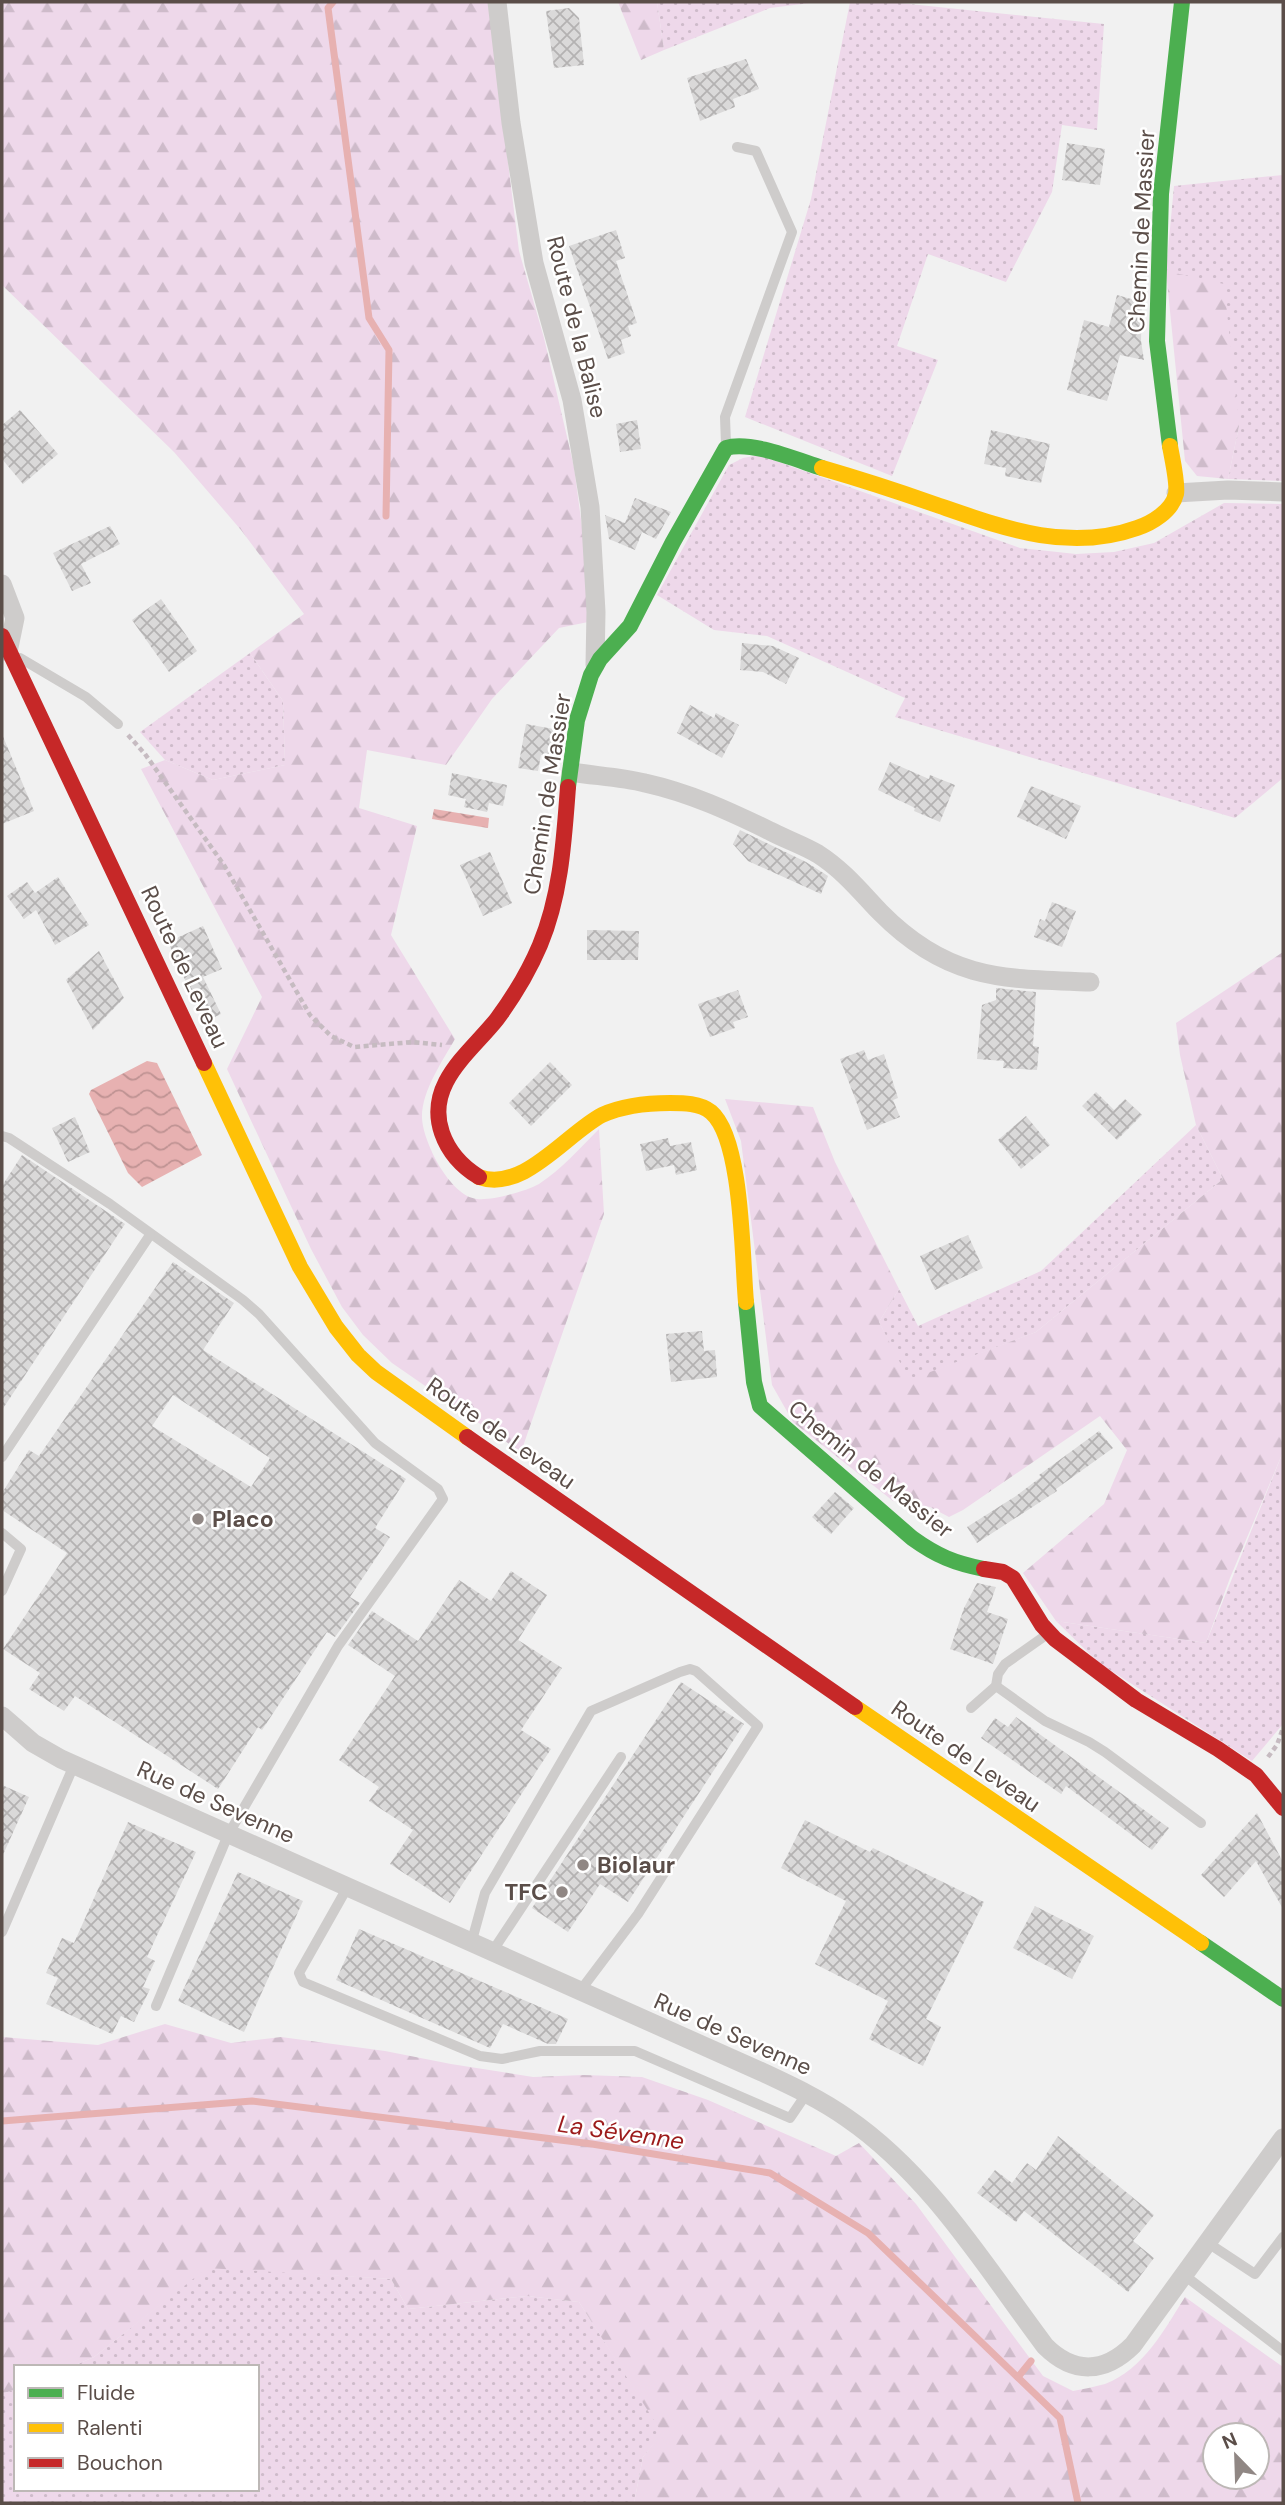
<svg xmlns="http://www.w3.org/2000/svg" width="1285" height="2505" font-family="'DM Sans',sans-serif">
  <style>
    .grass { fill: url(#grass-dots) }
    .forest { fill: url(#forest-firs); fill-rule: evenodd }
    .water { fill: url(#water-waves) }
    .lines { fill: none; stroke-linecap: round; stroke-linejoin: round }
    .stream { stroke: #e7b1b1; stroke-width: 7 }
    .building { fill: url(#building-cross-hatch); fill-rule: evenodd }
    .path { stroke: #c6bbc1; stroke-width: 4.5; stroke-dasharray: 5 3.5; stroke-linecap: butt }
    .lane { stroke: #cecccb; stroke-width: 10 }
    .street { stroke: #cecccb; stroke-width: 19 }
    .fast { stroke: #4caf50; stroke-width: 16 }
    .slow { stroke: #ffc107; stroke-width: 16 }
    .jam { stroke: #c62828; stroke-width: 16 }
    .poi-dot { fill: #908784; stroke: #fff; stroke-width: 2.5 }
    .labels { text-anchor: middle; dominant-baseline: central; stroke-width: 5; stroke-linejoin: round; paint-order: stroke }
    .street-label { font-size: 23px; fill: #5b4e49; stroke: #fff }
    .poi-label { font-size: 23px; font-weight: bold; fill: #5b4e49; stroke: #fff; text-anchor: start }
    .water-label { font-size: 24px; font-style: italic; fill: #9c1b1b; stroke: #fff }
  </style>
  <defs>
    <pattern id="grass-dots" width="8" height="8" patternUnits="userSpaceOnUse" patternTransform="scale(1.75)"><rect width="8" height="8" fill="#eed8ea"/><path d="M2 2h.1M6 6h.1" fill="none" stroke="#cebbca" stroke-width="1.8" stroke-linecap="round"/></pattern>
    <pattern id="forest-firs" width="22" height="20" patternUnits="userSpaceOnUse" patternTransform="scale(1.75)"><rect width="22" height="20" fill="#eed8ea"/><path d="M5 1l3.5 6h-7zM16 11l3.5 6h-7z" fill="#cebbca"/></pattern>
    <pattern id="water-waves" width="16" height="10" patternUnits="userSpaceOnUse" patternTransform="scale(1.75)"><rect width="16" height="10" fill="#e7b1b1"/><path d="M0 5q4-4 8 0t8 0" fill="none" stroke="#be9292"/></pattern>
    <pattern id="building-cross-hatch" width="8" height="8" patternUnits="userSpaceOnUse" patternTransform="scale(1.75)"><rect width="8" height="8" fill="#dad9d9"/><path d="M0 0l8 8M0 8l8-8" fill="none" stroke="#b4b2b2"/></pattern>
  </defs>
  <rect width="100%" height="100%" fill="#f1f1f1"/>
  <g class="grass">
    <path d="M657,2h161l-48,6 -106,42z"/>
    <path d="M850,2h40l214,22 -7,106 -35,-5 -10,67 -46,90 -78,-28 -31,92 41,14 -46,116 -147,-59 66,-218z"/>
    <path d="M1283,175v306l-55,-2 11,-53 -73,-155 8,-85z"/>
    <path d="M759,455l261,93 56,6 38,-2 40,-9 70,-40 59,1v274l-48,40 -340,-101 10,-19 -138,-62 -53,-6 -57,-35 72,-130 14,-7z"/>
    <path d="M250,653l33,48 2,64 -72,15 -48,-20 -25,-28z"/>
    <path d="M1196,1125l27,54 -187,153 -128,49 -29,-59 20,-33 19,37 123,-55z"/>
    <path d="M1283,1452v272l-31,37 -153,-98 -43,-42 150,22z"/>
    <path d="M207,2267l184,12 17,30 119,-13 52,6 84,131 -20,24 -9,46h-632v-109l14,-5v100h241v-122h-186l23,-10z"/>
  </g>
  <g class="forest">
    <path d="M2,2h486l31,249 25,87 30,129 12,90 2,65 -29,6 -67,71 -46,66 -79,-15 -8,58 58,18 -26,109 64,104c-12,21 -34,53 -33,79 1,24 28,78 55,81 14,2 50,-8 62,-15 23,-15 41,-36 60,-55l5,85 -83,238 -129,-89 -29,-28 -21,-28 -31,-58 -84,-180 35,-72 -121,-228 24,-9 48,20 72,-15 -2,-64 -33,-48 54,-39 -63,-84 -67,-78 -172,-167z"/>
    <path d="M618,2h39l7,48 -23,10z"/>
    <path d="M1166,271l58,13 15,142 -11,53 -31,-3 -12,-15z"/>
    <path d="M1283,952v500l-53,126 -24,65 -150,-22 -33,-48 81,-69 23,-54 -27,-34 -137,94 -14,7 -19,-10 -37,-6 -100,-79 -21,-37 -31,-244 -16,-42 88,8 22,55 64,127 -20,33 30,58 127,-48 187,-153 -27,-54 -16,-70 -4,-32z"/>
    <path d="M165,2024l66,19 50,-6 104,14 66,13 82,13 51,-2 58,2 66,23 128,56 23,-13 57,61 127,172 30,15c10,-2 21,-4 32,-7 39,-15 59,-54 80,-87l98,70v136h-649l9,-46 19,-24 -83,-131 -52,-6 -119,13 -17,-30 -184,-11 -113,89 -23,10h-55v22l-14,5v-357l96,8zM1257,2435v42h-42v-42z"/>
  </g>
  <g class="water">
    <path d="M434,809l55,9 -1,10 -56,-9z"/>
    <path d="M147,1061l10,2 45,92 -60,32 -14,-14 -39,-79 2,-4z"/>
  </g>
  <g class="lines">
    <g class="stream">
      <path d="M333,2l-5,6 41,310 20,32 -3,166"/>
      <path d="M2,2121l250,-20 340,43 178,29 98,60 192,185 18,85"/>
      <path d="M1018,2377l13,-16"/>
    </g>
  </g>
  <g class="building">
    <path d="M569,8l10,10 5,47 -30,3 -8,-57z"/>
    <path d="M746,59l13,30 -26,10 2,8 -35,14 -13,-43z"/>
    <path d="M1067,143l38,6 -5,36 -38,-5z"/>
    <path d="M616,230l9,28 -9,3 21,62 -9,3 3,10 -10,4 4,13 -17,6 -39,-113z"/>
    <path d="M1117,295l25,7 -1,39 3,19 -24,-5 -13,46 -40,-11 17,-70 25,7z"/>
    <path d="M20,410l38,44 -35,30 -21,-25v-34z"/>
    <path d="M637,420l4,29 -21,3 -4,-28z"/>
    <path d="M991,430l59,14 -9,39 -36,-7 1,-8 -22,-4z"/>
    <path d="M635,498l36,14 -15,27 -14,-7 -7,18 -26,-11 -4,-24 20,8z"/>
    <path d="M110,526l10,18 -39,20 10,19 -19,8 -19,-38z"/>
    <path d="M161,599l36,52 -28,21 -37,-52z"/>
    <path d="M742,643l31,3 26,12 -13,26 -23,-12 -23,-2z"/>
    <path d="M690,705l24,13 2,-5 23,12 -17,33 -45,-25z"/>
    <path d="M526,724l33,6 -4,28 -14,-3 -3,16 -20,-3z"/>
    <path d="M2,734l32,77 -32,13z"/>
    <path d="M890,762l39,17 1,-4 25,10 -15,37 -26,-11 1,-3 -37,-18z"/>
    <path d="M452,773l55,12 -4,21 -14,-3 -2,9 -23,-5 2,-8 -18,-4z"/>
    <path d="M1031,786l50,20 -15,33 -49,-22z"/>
    <path d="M740,830l66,32 22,14 -7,18 -73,-33 -15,-17z"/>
    <path d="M490,852l22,51 -29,13 -23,-51z"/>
    <path d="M58,877l31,48 -34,20 -19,-35 -12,9 -17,-23 20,-14 8,11z"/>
    <path d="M1052,902l24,9 -14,36 -28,-10 6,-18 5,2z"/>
    <path d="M203,926l19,43 -19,8 18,37 -17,8 -36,-80z"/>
    <path d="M587,930l52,1 -1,29h-51z"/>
    <path d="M99,951l25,47 -31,32 -27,-50z"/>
    <path d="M996,988l40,4 -3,54 6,1 -2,23 -34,-2 1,-7 -27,-2 5,-54 14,-5z"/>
    <path d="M738,990l10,27 -15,5 2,6 -25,9 -12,-33z"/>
    <path d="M864,1050l4,10 16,-6 14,44 -5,2 7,17 -33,13 -27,-71z"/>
    <path d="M550,1062l22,23 -41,41 -22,-23z"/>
    <path d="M1096,1092l18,18 11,-11 17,16 -25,25 -35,-34z"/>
    <path d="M1026,1116l24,29 -29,24 -23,-29z"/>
    <path d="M75,1117l15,35 -22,10 -16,-34z"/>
    <path d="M668,1138l2,8 21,-4 6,28 -21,5 -2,-10 -28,6 -6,-27z"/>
    <path d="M22,1155l103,69 -123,186v-224z"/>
    <path d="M968,1235l15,33 -48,22 -15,-34z"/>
    <path d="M173,1262l61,41 -31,47 203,129 -31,49 15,9 -40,60 10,6 -25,34 -8,-5 -65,98 -4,-3 -40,62 -143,-93 -11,15 -35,-22 11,-16 -37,-24 64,-96 -65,-43v-17l27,-43 10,6zM173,1395l97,63 -19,29 -99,-61z"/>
    <path d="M702,1331l2,20 11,-1 2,27 -46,5 -5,-48z"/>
    <path d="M1099,1431l14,17 -57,41 1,2 -80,52 -10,-16 49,-31 25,-19 -2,-2z"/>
    <path d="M835,1492l19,16 -23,26 -19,-17z"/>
    <path d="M511,1571l36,24 -29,45 44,28 -41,62 30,19 -101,154 -60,-39 23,-34 -44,-29 10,-14 -40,-27 56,-84 -47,-31 24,-34 46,30 41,-61 32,21z"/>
    <path d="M977,1583l19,4 -9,25 21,7 -15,45 -43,-15 14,-41z"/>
    <path d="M681,1682l63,42 -116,178 -28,-18 -32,48 -36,-24z"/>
    <path d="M1016,1717l153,111 -17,22 -86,-64 -5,8 -80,-56 14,-20 13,9z"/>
    <path d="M2,1785l27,12 -27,60z"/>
    <path d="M1257,1813l26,49v47l-27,-48 -32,36 -23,-22z"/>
    <path d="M805,1820l65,32 3,-4 111,54 -58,117 15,8 -18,39 -54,-27 19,-38 -73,-37 31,-63 -65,-33z"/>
    <path d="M128,1822l68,30 -49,105 8,4 -12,26 7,2 -16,33 -13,-6 -9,18 -66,-30 12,-26 -12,-5 16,-35 12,5z"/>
    <path d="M238,1872l65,29 -59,131 -66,-31z"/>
    <path d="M1035,1906l59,30 -22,43 -59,-31z"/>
    <path d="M359,1929l209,90 -12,25h-8l-45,-20 -13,24 -154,-68z"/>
    <path d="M1058,2136l96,79 -21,26 21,17 -26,34 -104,-81 -8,11 -39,-29 18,-23 17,13 15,-20 9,7z"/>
  </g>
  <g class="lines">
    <g class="path">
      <path d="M128,735l17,19 79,111 86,150 21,21 23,11 59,-5 29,3"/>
      <path d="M1268,1757l9,-12 6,-17"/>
    </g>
    <g class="lane">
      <path d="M726,444l-1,-27 67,-185 -36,-81 -19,-4"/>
      <path d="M20,658l66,39 32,27"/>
      <path d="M2,1136l7,2 101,66 133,96 16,14 116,129 63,46 5,10 -105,147 -110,189 -72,171"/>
      <path d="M2,1457l148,-222"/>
      <path d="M2,1533l19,16 -19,42"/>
      <path d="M996,1686l49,35 44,21 16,10 96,71"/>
      <path d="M971,1708l25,-22 2,-12 7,-10 44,-31"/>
      <path d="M347,1888l-48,85 4,9 177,74 22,3 38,-8h95l155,67 17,-25"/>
      <path d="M2,1932l72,-167"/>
      <path d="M471,1944l14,-51 106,-182 89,-39 10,-3 6,2 62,55 -120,188 -58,77"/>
      <path d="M492,1952l129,-195"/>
      <path d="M1208,2243l47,31 28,-37"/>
      <path d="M1184,2275l99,76"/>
    </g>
    <g class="street">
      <path d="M497,2l14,121 23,140 38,137 18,107 6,105 -1,53"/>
      <path d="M1176,493l52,-3 55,2"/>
      <path d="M2,584l13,34 -7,34"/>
      <path d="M571,772c25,4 50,5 74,11 45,10 84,28 125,48 15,8 33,14 48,23 25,16 42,37 62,58 67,68 122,67 210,70"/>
      <path d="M2,1716l31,27 28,16 701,313c30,14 58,27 85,46 83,57 138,148 198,228 29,29 60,27 88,-1l150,-207"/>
    </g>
    <g class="fast">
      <path d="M1170,446l-13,-105 4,-147 21,-192"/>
      <path d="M568,787l9,-67 14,-45 9,-16 30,-33 43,-84 53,-94c24,-8 71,12 96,20"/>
      <path d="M746,1302l8,80 6,24 152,132c25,18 42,25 72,31"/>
      <path d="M1201,1943l82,56"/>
    </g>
    <g class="slow">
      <path d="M822,468c38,11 75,23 112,36 67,23 133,49 203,24 15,-5 35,-17 39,-34 2,-11 -4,-36 -6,-48"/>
      <path d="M204,1063l96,204 36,60 22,28 18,17 91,65"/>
      <path d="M479,1177c44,16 87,-43 123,-62 20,-9 46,-12 68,-12 13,0 30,0 41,9 32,27 31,148 35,190"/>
      <path d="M855,1707l346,236"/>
    </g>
    <g class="jam">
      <path d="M2,636l202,427"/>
      <path d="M479,1177c-18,-11 -30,-24 -37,-44 -17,-49 28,-80 55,-114 17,-23 32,-48 43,-74 21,-50 24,-105 28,-158"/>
      <path d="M467,1437l388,270"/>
      <path d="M984,1569l19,3 10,6 29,47 13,14 81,61 82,49 38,26 27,33"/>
    </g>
  </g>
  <g class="poi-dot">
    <circle cx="198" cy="1519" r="7"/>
    <circle cx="583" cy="1865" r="7"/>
    <circle cx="562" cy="1892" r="7"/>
  </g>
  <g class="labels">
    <g class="street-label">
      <text transform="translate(1141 231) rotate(-87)">Chemin de Massier</text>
      <text transform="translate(577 327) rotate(76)">Route de la Balise</text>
      <text transform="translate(547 794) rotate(-81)">Chemin de Massier</text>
      <text transform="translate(185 967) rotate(65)">Route de Leveau</text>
      <text transform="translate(501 1433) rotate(35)">Route de Leveau</text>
      <text transform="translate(871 1469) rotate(39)">Chemin de Massier</text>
      <text transform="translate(966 1756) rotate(35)">Route de Leveau</text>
      <text transform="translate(216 1802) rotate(24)">Rue de Sevenne</text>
      <text transform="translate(733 2034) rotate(24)">Rue de Sevenne</text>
    </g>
    <g class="poi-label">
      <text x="212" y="1519">Placo</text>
      <text x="597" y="1865">Biolaur</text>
      <text x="548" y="1892" text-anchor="end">TFC</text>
    </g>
    <g class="water-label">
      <text transform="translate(621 2132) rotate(8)">La Sévenne</text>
    </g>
  </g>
  <rect width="1285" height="2505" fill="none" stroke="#5b4e49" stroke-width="7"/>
  <rect x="14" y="2365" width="245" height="126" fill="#ffffff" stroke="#bdb8b6" stroke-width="2"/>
  <rect x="28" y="2388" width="35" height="10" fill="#4caf50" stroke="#bdb8b6" stroke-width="2"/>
  <text x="77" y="2400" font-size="21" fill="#5b4e49">Fluide</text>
  <rect x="28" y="2423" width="35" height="10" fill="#ffc107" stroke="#bdb8b6" stroke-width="2"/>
  <text x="77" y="2435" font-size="21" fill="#5b4e49">Ralenti</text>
  <rect x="28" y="2458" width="35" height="10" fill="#c62828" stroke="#bdb8b6" stroke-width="2"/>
  <text x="77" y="2470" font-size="21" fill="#5b4e49">Bouchon</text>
  <g transform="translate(1236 2456) rotate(337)"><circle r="33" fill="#ffffff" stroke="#bdb8b6" stroke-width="2"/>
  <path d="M0-5L12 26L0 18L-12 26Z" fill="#908784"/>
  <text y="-10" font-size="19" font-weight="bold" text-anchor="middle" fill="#5b4e49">N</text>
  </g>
</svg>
